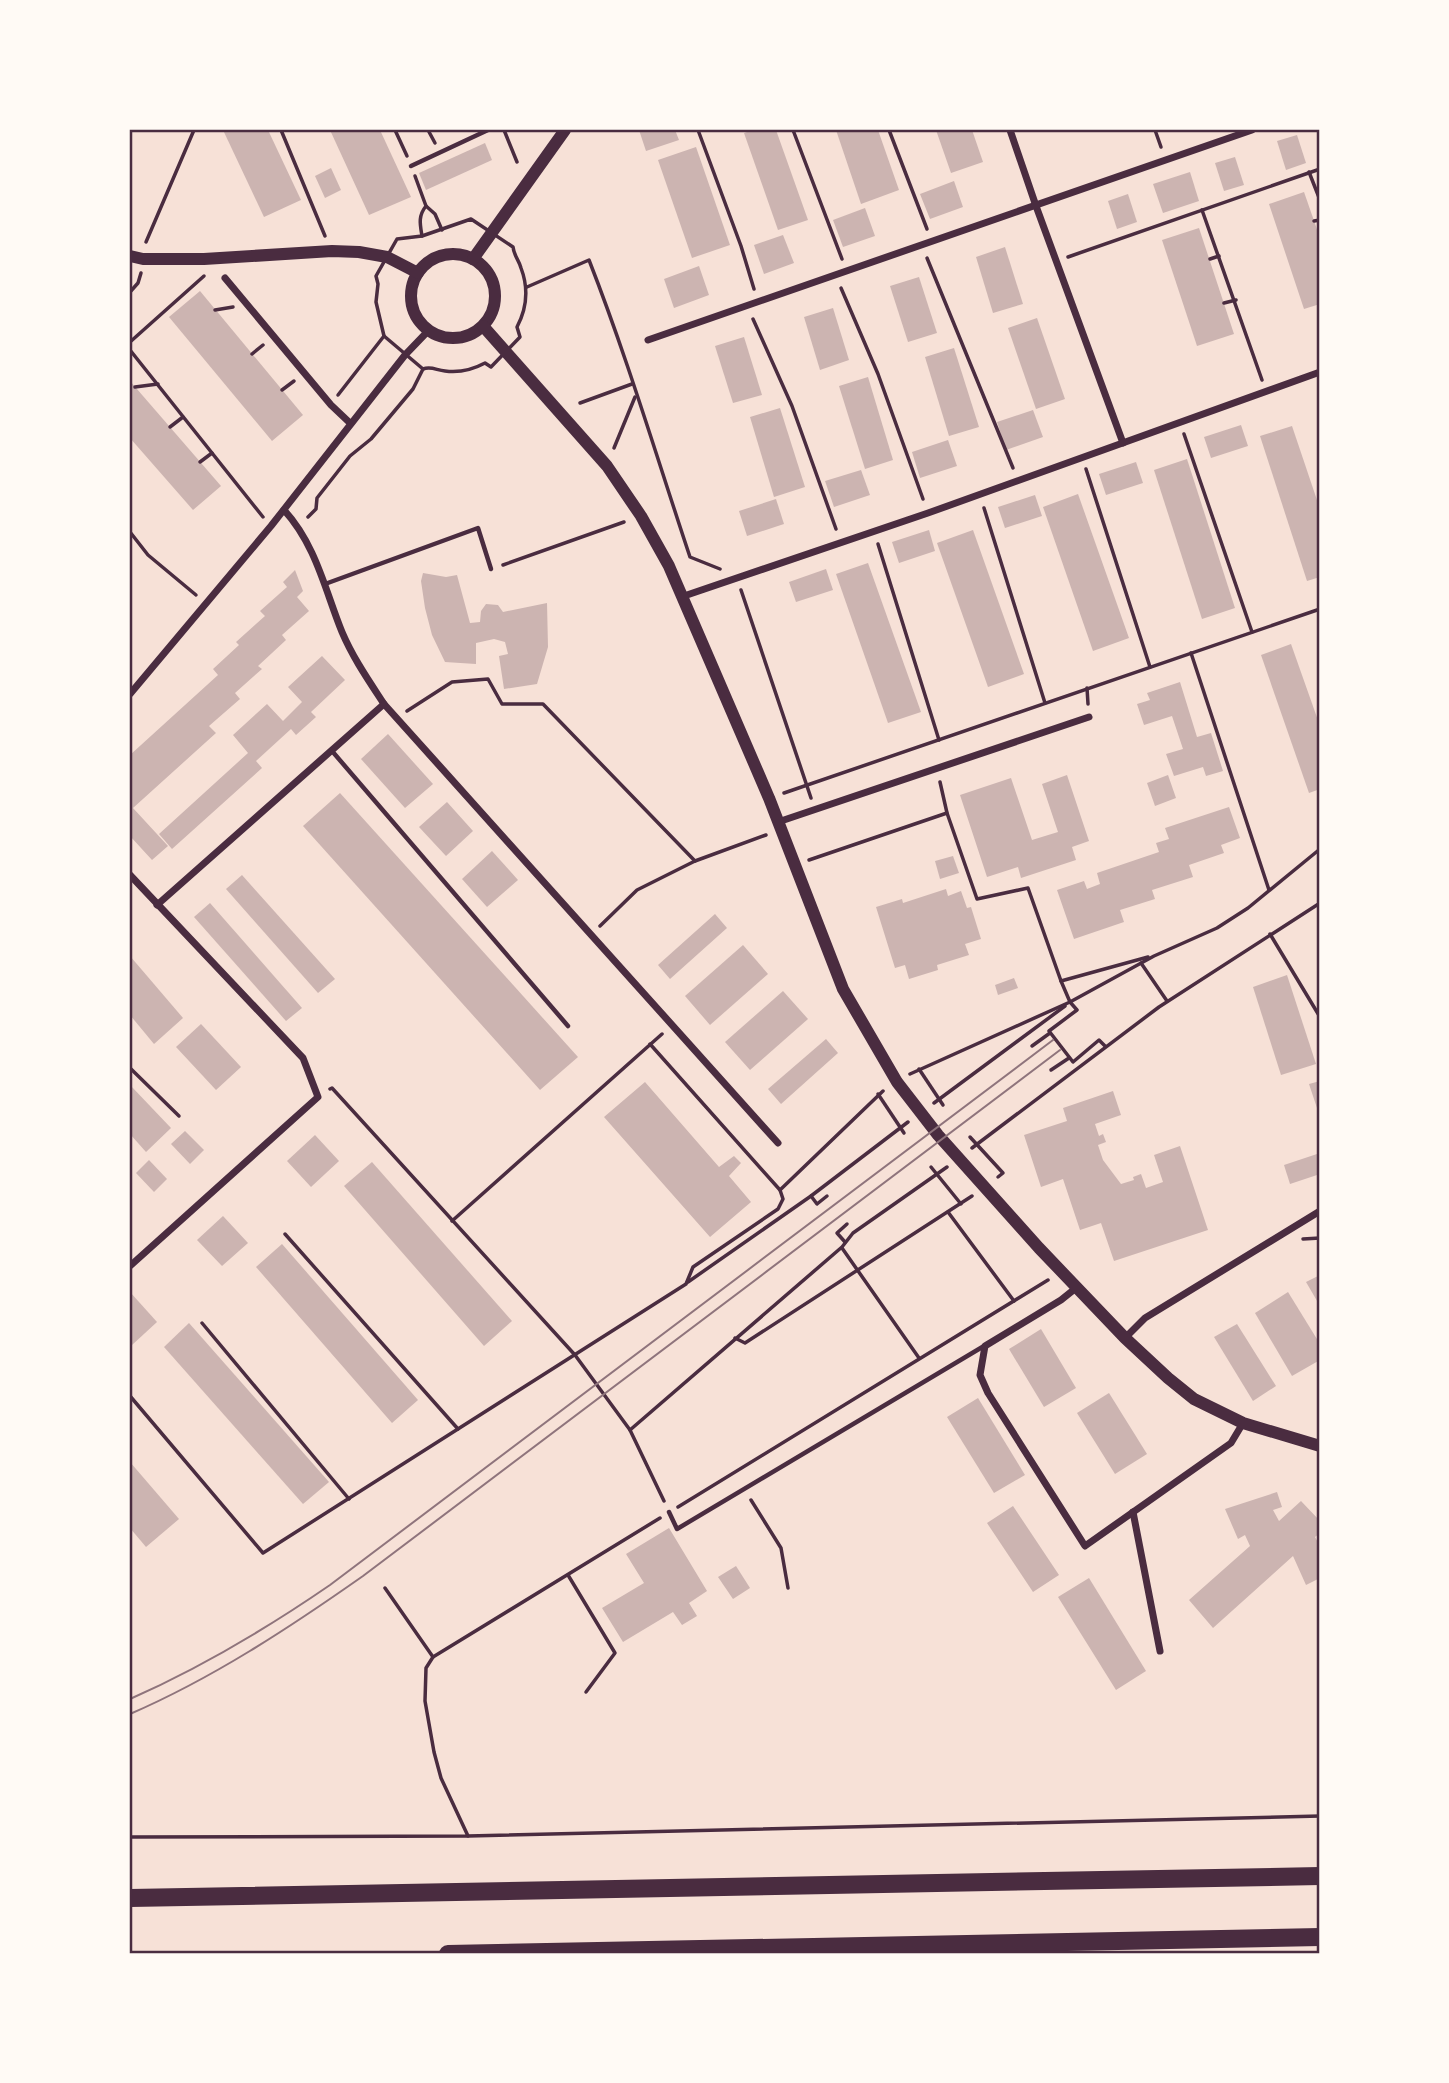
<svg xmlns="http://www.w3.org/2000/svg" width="1449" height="2083" font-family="'Source Sans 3',sans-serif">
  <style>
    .building { fill: #ccb4b1 }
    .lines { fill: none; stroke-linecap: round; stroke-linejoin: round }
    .path { stroke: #4a2c40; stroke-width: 3.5 }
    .service { stroke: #4a2c40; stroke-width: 4.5 }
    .minor { stroke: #4a2c40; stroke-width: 7 }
    .tertiary { stroke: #4a2c40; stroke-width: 12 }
    .motorway { stroke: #4a2c40; stroke-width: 18 }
    .tram { stroke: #8f747c; stroke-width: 2 }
    .neatline { fill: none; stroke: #4a2c40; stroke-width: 2.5 }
  </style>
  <rect width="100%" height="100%" fill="#f7e1d7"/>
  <g class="building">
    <path d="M223,130h45l33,70 -37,17z"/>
    <path d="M330,130h50l31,67 -42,18z"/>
    <path d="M639,130h36l4,10 -33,11z"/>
    <path d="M753,130h23l32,90 -30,10 -34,-97z"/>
    <path d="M836,130h42l21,60 -38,14z"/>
    <path d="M936,130h36l11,32 -32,11z"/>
    <path d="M1297,135l9,28 -20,7 -9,-29z"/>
    <path d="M485,143l7,17 -66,30 -7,-17z"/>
    <path d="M696,147l34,98 -38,13 -34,-98z"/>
    <path d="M1235,157l9,28 -20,6 -9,-28z"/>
    <path d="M331,168l10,22 -16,8 -10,-22z"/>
    <path d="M1190,172l9,29 -36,12 -10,-29z"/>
    <path d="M954,181l9,26 -33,12 -10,-25z"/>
    <path d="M1304,192l16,46v66l-16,5 -35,-105z"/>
    <path d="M1128,194l9,28 -20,7 -9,-28z"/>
    <path d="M865,208l10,28 -32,11 -10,-27z"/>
    <path d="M1199,228l35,106 -37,12 -35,-106z"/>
    <path d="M783,235l11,28 -30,11 -10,-29z"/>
    <path d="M1005,247l18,57 -30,9 -17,-56z"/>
    <path d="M699,266l10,29 -35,13 -10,-29z"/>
    <path d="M919,277l18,56 -29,9 -18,-56z"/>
    <path d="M200,291l103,124 -31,26 -103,-124z"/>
    <path d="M833,308l16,52 -29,10 -16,-53z"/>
    <path d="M1037,318l28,81 -29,10 -28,-81z"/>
    <path d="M744,337l18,58 -29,8 -18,-57z"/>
    <path d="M954,348l25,79 -30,9 -24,-79z"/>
    <path d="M868,377l25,83 -28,9 -26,-83z"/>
    <path d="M130,381l91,105 -28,24 -63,-72z"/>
    <path d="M780,408l25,79 -31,10 -24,-80z"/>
    <path d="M1033,410l10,27 -37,13 -9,-28z"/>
    <path d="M1241,425l7,21 -37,12 -7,-21z"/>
    <path d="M1292,426l28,83v68l-13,4 -47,-145z"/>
    <path d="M948,440l9,26 -37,12 -8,-26z"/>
    <path d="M1187,459l48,149 -33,11 -48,-149z"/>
    <path d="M1136,462l7,21 -37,12 -7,-21z"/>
    <path d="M861,470l9,25 -36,12 -9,-26z"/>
    <path d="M1078,494l51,144 -36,13 -50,-144z"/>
    <path d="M1035,495l7,21 -37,12 -7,-21z"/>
    <path d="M776,499l8,25 -37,12 -8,-25z"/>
    <path d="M929,530l6,21 -36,12 -7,-21z"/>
    <path d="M973,530l51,144 -36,13 -51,-144z"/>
    <path d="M868,563l53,149 -33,11 -52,-149z"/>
    <path d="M826,569l7,21 -37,12 -7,-20z"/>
    <path d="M295,570l8,21 -6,6 12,14 -27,24 4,5 -28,26 4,3 -27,24 5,6 -31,27 7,7 -83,75 35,38 -16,14 -22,-24v-81l88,-80 -5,-6 26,-24 -3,-3 29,-26 -5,-5 27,-24 -4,-5z"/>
    <path d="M423,573l23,4 11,-2 13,48 10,-1 1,-11 5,-7 12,1 5,7 44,-9 1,44 -11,37 -33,5 -5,-33 9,-2 -3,-12 -11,-3 -18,4v21l-31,-2 -13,-27 -7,-27 -4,-27z"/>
    <path d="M1291,644l29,82v63l-11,4 -48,-138z"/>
    <path d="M322,656l23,24 -34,32 5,5 -20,18 -5,-6 -35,32 6,7 -90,81 -13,-15 89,-81 -15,-18 34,-31 16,17 19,-19 -14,-15z"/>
    <path d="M1180,682l17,55 14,-4 12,38 -17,5 -3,-9 -29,9 -8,-22 17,-5 -11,-33 -28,9 -7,-21 13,-4 -3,-7z"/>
    <path d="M388,734l45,50 -28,24 -44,-49z"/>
    <path d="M1067,775l22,66 -17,6 4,13 -55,18 -3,-11 -31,10 -27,-82 51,-17 21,62 26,-8 -16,-48z"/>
    <path d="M1168,775l8,23 -21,8 -8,-23z"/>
    <path d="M340,793l238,264 -38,33 -237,-264z"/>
    <path d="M447,802l26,29 -27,25 -27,-29z"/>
    <path d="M1229,807l11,31 -19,7 3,8 -35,12 4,12 -41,13 3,9 -35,11 4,12 -50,17 -17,-49 27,-9 3,8 13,-5 -3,-11 62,-21 -3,-9 13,-4 -4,-11z"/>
    <path d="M492,851l26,29 -31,27 -25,-28z"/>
    <path d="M953,856l6,17 -19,6 -5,-18z"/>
    <path d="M242,875l93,104 -17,14 -92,-104z"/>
    <path d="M946,889l2,7 13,-5 6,17 4,-1 10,32 -16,5 4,11 -32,10 1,5 -29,9 -4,-14 -10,3 -19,-61 26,-8 1,4z"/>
    <path d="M210,903l92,105 -16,13 -92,-104z"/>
    <path d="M715,914l12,14 -57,51 -12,-14z"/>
    <path d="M743,945l25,29 -58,51 -25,-29z"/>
    <path d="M130,956l53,62 -29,26 -24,-29z"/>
    <path d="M1287,975l29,89 -35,11 -28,-88z"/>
    <path d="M1014,978l4,10 -20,7 -3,-10z"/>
    <path d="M783,991l25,28 -58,51 -25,-28z"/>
    <path d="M201,1024l40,43 -25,23 -40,-43z"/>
    <path d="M826,1039l12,14 -57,51 -13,-15z"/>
    <path d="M1320,1081v33h-1l-10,-30z"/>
    <path d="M645,1082l74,85 15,-11 7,7 -12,13 22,26 -41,35 -106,-120z"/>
    <path d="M131,1086l40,42 -25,24 -16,-18z"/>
    <path d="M1113,1091l8,24 -26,9 4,12 4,-2 3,8 -8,3 5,15 18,24 13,-4 -1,-3 8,-3 5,14 17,-6 -9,-27 26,-9 28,84 -94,31 -13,-38 -21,7 -17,-51 -22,8 -17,-52 43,-14 -4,-13z"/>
    <path d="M185,1131l19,19 -14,14 -19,-20z"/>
    <path d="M315,1135l24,26 -28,26 -24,-26z"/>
    <path d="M1320,1153v21l-30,10 -6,-19z"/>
    <path d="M149,1160l18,19 -13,13 -18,-19z"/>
    <path d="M372,1162l140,159 -28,25 -140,-160z"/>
    <path d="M223,1216l25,27 -26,23 -25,-26z"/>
    <path d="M282,1244l136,156 -26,23 -136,-156z"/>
    <path d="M1320,1275v31l-14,-24z"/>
    <path d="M130,1292l27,30 -25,23 -2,-3z"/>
    <path d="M1288,1292l32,52v16l-28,16 -37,-63z"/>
    <path d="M189,1323l140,159 -26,22 -139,-157z"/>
    <path d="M1237,1324l39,62 -23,15 -39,-64z"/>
    <path d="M1041,1329l35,59 -32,19 -35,-58z"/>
    <path d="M1109,1393l38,61 -32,20 -38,-61z"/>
    <path d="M978,1398l47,77 -31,18 -47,-76z"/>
    <path d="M130,1462l49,57 -33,28 -16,-19z"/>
    <path d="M1277,1492l5,15 -9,3 6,11 22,-20 19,20v12l-5,4 5,9v32l-14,7 -13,-29 -80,72 -24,-28 61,-54 -5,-11 -7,4 -13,-30z"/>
    <path d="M1013,1506l46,69 -26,17 -46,-69z"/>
    <path d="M669,1528l38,63 -18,12 8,13 -15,9 -9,-13 -50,30 -21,-34 42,-25 -18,-29z"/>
    <path d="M736,1566l14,22 -17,11 -15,-22z"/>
    <path d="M1089,1578l57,93 -30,19 -58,-93z"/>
  </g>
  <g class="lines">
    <g class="path">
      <path d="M281,130l44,106"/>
      <path d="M395,130l12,26"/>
      <path d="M428,130l7,13"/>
      <path d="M504,130l13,32"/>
      <path d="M698,130l43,116 13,43"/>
      <path d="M793,130l49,129"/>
      <path d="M889,130l38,99"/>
      <path d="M1155,130l6,17"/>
      <path d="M1309,172l11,28"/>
      <path d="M415,176l11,30c-8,10 -6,18 -4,30"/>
      <path d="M426,206l9,8 7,16"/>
      <path d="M1202,210l60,170"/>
      <path d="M471,219l42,28c1,9 6,13 8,21 8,21 6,40 -4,59l3,10 -29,30 -6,-4c-13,7 -25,10 -40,8 -9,-1 -14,-5 -22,-2l-39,-33 -8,-34 2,-18 -2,-8 21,-37 25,-3z"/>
      <path d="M1314,221l6,-1"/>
      <path d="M146,242l48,-112"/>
      <path d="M1068,257l252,-88"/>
      <path d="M927,258l86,210"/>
      <path d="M1210,259l9,-3"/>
      <path d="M527,287l62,-27c38,97 68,198 101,297l30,12"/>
      <path d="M841,288l37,86 45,125"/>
      <path d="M130,292l8,-9 3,-10"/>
      <path d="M1224,303l12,-3"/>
      <path d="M215,310l18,-3"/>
      <path d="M753,319l39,87 44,123"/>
      <path d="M130,342l74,-66"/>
      <path d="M130,350l133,167"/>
      <path d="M252,354l11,-9"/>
      <path d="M135,387l23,-3"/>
      <path d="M282,390l12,-9"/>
      <path d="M338,395l46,-59"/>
      <path d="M580,403l52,-19"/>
      <path d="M170,427l13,-10"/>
      <path d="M1184,434l68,198"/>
      <path d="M614,448l21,-51"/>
      <path d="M200,462l12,-9"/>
      <path d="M1086,469l64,198"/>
      <path d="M984,508l61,195"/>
      <path d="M308,517l8,-8 1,-11 33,-42 21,-17 42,-50 10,-20"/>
      <path d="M130,532l18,23 48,40"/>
      <path d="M878,544l61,196"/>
      <path d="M503,565l121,-43"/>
      <path d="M741,590l70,208"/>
      <path d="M1191,653l78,237"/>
      <path d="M1087,688l1,16"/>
      <path d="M407,711l45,-29 36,-3 14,25h41l152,157"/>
      <path d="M940,782l7,31 30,86 51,-11 33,93 87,-24"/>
      <path d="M784,793l536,-184"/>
      <path d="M809,860l138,-47"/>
      <path d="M600,926l37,-36 58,-29 71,-26"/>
      <path d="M1270,934l50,83"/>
      <path d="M1141,963l26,38"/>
      <path d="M1061,981l9,21 7,8 -28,21 24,31 26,-22 6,6"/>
      <path d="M650,1044l130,146"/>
      <path d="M1032,1046l18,-13"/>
      <path d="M130,1068l49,48"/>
      <path d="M919,1069l24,36"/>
      <path d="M1051,1070l18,-12"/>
      <path d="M910,1074l160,-72 84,-46 63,-28 31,-20 72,-59"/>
      <path d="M330,1089l2,-1 243,267 55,75 34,71"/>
      <path d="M878,1094l26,39"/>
      <path d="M934,1103l131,-97"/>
      <path d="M970,1137l33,36 -5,4"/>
      <path d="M972,1148l187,-141 161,-104"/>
      <path d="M931,1167l30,37"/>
      <path d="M811,1196l6,8 10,-8"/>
      <path d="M948,1212l66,89"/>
      <path d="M452,1221l210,-187"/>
      <path d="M285,1234l173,195"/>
      <path d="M1303,1239l17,-1"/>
      <path d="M845,1242l-8,-9 10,-9"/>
      <path d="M842,1248l77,110"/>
      <path d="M688,1282l123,-86 97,-74"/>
      <path d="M202,1323l147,176"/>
      <path d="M735,1338l10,5 227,-147"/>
      <path d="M130,1396l133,157 423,-269 7,-17 85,-58 5,-10 -3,-9 103,-99"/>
      <path d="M630,1430l212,-183 11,-14 94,-66"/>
      <path d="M751,1500l30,48 7,40"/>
      <path d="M678,1507l370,-227"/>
      <path d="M568,1575l47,78 -29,39"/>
      <path d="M385,1588l48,69 227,-139"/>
      <path d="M468,1836l852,-20"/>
      <path d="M130,1837l338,-1 -27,-58 -7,-26 -9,-51 1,-33 7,-11"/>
    </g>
    <g class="service">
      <path d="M411,166l77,-36"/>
      <path d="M325,584l153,-56 13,41"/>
      <path d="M332,751l236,275"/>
      <path d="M669,1512l8,17 307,-183"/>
    </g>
    <g class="minor">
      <path d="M1010,130l26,76 87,237"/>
      <path d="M225,278l106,127 19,18"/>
      <path d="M648,340l604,-210"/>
      <path d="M284,510c32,35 41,80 58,122 11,26 27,49 42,72l394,439"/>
      <path d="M684,596l244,-83 392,-141"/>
      <path d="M130,694l141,-168 134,-171 24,-25"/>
      <path d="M778,822l311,-105"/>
      <path d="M130,875l173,183 15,39 -188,169"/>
      <path d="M157,905l227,-201"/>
      <path d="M1076,1288l-15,12 -76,46 -5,29 8,18 97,153 146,-103 12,-20"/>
      <path d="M1125,1338l20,-20 175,-107"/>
      <path d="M1133,1512l27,139"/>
    </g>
    <g class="tertiary">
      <circle cx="453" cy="296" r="42"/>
      <path d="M130,256l13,3h61l128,-8 27,1 28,5 31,16"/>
      <path d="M473,259l92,-129"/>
      <path d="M483,326l124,140 34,50 28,50 100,232 74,191 54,93 41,53 101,113 86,90 43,40 26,21 49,24 77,23"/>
    </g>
    <g class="motorway">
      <path d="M130,1898l1190,-22"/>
      <path d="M448,1954l872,-17"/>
    </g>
    <g class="tram">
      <path d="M130,1699c70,-31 136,-70 200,-114l723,-545"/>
      <path d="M130,1714c83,-36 159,-86 233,-138l697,-526"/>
    </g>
  </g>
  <rect width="1449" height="2083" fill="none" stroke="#fffaf5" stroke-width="262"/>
  <rect x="131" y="131" width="1187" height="1821" class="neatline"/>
</svg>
